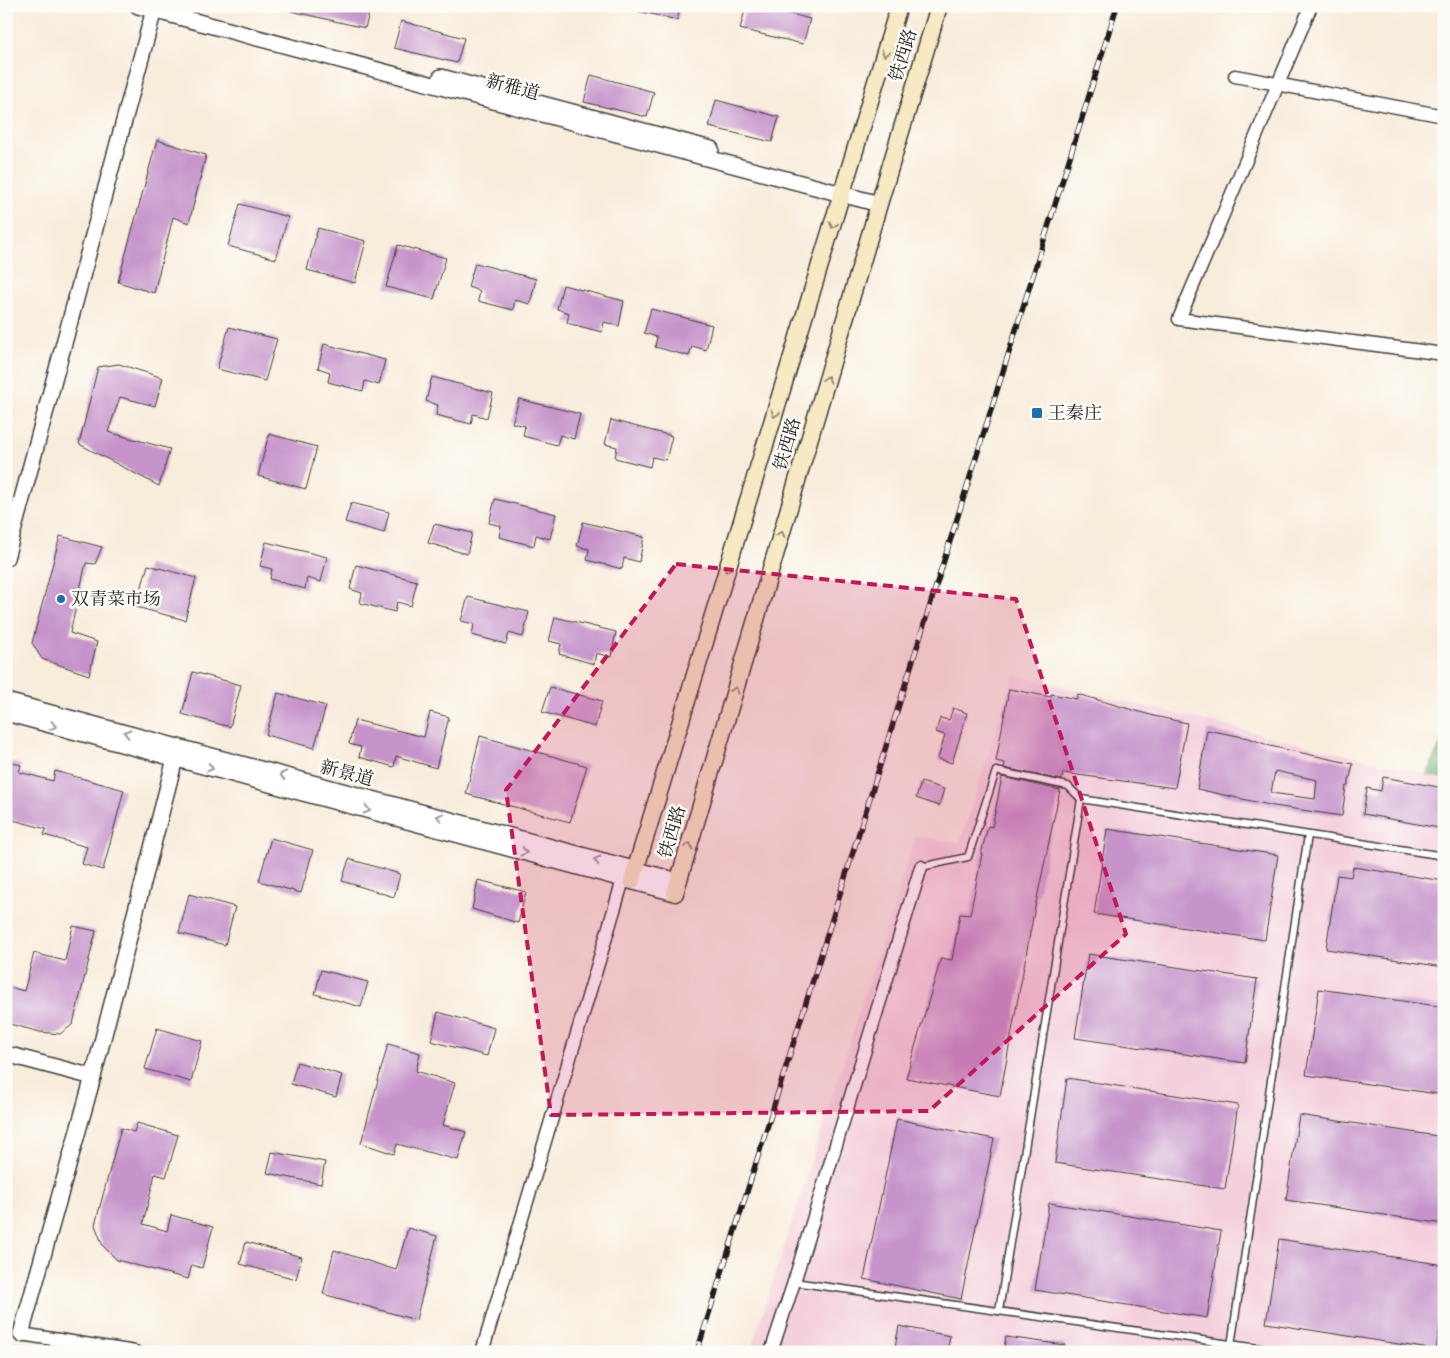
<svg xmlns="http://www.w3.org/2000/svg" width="1450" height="1358" viewBox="0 0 1450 1358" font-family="Alegreya,'Noto Serif SC',serif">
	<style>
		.built { fill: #f4cfdc }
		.forest { fill: #72b77b; stroke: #476a4c }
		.building { fill: #c694cb; fill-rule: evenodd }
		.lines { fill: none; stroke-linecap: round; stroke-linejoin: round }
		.service-casing { stroke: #3d3b39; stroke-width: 9 }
		.minor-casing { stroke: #3d3b39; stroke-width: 15 }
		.tertiary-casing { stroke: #3d3b39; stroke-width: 18 }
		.secondary-casing { stroke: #3d3b39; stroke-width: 19 }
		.service { stroke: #fff; stroke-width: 6 }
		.minor { stroke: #fff; stroke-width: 12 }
		.tertiary { stroke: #fff; stroke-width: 15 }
		.secondary { stroke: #f6e9c3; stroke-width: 16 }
		.rail-casing { stroke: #1c1c1c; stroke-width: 5.5 }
		.rail { stroke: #fdfcf7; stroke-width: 4; stroke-dasharray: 11; stroke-linecap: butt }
		.oneway { stroke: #948d78 }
		.oneway2 { stroke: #999 }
		.marked { fill: #c2185b; fill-opacity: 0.2; stroke: #c2185b; stroke-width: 4; stroke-dasharray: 10 6; stroke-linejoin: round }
		.poi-dot { fill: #1f6fb2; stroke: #fdfcf7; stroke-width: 2 }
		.labels { text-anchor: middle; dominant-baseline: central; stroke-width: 5; stroke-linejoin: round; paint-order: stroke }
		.street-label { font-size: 18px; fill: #1c1c1c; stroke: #fdfcf7 }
		.poi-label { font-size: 18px; fill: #1c1c1c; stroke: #fdfcf7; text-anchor: start }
	</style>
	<rect width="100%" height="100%" fill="#fdfcf7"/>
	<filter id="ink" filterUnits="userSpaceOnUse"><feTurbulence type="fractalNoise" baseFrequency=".02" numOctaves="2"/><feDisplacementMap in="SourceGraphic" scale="10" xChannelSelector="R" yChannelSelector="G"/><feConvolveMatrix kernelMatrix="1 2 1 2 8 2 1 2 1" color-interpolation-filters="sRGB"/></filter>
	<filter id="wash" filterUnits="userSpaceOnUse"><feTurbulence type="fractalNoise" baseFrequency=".0096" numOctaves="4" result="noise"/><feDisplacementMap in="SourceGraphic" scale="20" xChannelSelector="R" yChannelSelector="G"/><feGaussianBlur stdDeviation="1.12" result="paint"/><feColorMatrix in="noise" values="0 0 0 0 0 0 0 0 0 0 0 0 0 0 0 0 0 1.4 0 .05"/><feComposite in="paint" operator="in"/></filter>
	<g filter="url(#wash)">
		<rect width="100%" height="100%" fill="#f8ecdb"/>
		<polygon class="built" points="1014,675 1444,778 1444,1352 750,1352 916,836 960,843"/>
		<polygon class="forest" points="1444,735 1444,778 1427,775"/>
		<g id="blocks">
			<g class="building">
				<polygon points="292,6 371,6 365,28 291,11"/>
				<polygon points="639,6 681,6 677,20 638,11"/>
				<polygon points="746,6 761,6 810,19 803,44 740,29"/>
				<polygon points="401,21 464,38 457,63 394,48"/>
				<polygon points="591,75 654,92 647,117 584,102"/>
				<polygon points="716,100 779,117 772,142 709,127"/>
				<polygon points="157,140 206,155 189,223 173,217 154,293 118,282"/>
				<polygon points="240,204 288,217 276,259 228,246"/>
				<polygon points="318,228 366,241 355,283 307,270"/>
				<polygon points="398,245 446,258 434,299 386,287"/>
				<polygon points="475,263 536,279 530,304 515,300 513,310 478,301 480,291 468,287"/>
				<polygon points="563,285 624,301 619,326 604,322 602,332 567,323 569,313 557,309"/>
				<polygon points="651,309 712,325 706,350 692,346 689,356 655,347 657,337 644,333"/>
				<polygon points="229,327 277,339 265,381 217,369"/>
				<polygon points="324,344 385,360 379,385 365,381 363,391 328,382 330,372 318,368"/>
				<polygon points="119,364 163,378 155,406 120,397 108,432 170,449 159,486 79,444 98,367"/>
				<polygon points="432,377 493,393 487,418 473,414 471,424 436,415 438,405 426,401"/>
				<polygon points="519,399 580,414 574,439 560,435 557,445 523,436 525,426 512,423"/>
				<polygon points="611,420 672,436 666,460 652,457 650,467 615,458 617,447 605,444"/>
				<polygon points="269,434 317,447 306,489 258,476"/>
				<polygon points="495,499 556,514 550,539 536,535 534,546 499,537 501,526 489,523"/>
				<polygon points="351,503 389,512 384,533 345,522"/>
				<polygon points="583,522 644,537 639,562 624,558 622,569 587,560 589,549 577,546"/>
				<polygon points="434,524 472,533 467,554 428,543"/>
				<polygon points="60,536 102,547 95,564 86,563 70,633 97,642 89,675 42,659 32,643"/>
				<polygon points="266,542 327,557 321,582 307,578 305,589 270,579 272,569 260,566"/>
				<polygon points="148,565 196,578 185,620 136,607"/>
				<polygon points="356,565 417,581 411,606 397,602 395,612 360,603 362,593 350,589"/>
				<polygon points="468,597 529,612 523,637 509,633 506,644 472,635 474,624 461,621"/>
				<polygon points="555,617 616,632 611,657 596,653 594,664 559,654 561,644 549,641"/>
				<polygon points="193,672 241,685 230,727 182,714"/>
				<polygon points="550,687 602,701 595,727 542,712"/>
				<polygon points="1009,689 1051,697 1051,694 1077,699 1077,694 1154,716 1187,723 1175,788 1063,773 1062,780 1004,768 1005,763 996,761"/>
				<polygon points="278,693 326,706 314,748 266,735"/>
				<polygon points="953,708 967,713 952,763 938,759 945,735 936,732 940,718 949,720"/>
				<polygon points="430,712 449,717 436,768 396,756 394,767 359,757 361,747 349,744 355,720 424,737"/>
				<path d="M1207 730 1249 738 1270 746 1353 764 1348 786H1346L1342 816 1274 806 1197 789ZM1275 771 1317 780 1315 799 1271 793Z"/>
				<polygon points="480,736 587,766 570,822 466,794"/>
				<polygon points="6,761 21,765 19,772 53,781 55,771 124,790 103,870 82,864 87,847 44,835 46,829 6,818"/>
				<polygon points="1002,777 1060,790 1034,912 1000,1096 906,1078 941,958 952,960 960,914 970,915 982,854 981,854 988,826 992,827"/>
				<polygon points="1383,777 1444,788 1444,829 1363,814 1367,788 1381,791"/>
				<polygon points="921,782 944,789 939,806 916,798"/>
				<polygon points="1107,829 1278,855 1265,940 1094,914"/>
				<polygon points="271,838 313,850 301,893 259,881"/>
				<polygon points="349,859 400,874 394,897 342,881"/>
				<polygon points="1353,867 1444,881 1444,967 1326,949 1337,875 1351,877"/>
				<polygon points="478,880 526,892 518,923 472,909"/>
				<polygon points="189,894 235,907 225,945 179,933"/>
				<polygon points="73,926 96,931 73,1024 60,1034 40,1032 6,1023 6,986 24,991 34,953 65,961"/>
				<polygon points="1088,954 1257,979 1245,1063 1075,1038"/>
				<polygon points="321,970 368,982 361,1007 315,994"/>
				<polygon points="1319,989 1444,1007 1444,1095 1306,1075"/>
				<polygon points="438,1012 494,1028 487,1056 431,1041"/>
				<polygon points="157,1028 202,1041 191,1082 145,1069"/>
				<polygon points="388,1044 420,1053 416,1071 455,1083 443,1125 466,1132 458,1160 397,1144 394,1154 361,1143"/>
				<polygon points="297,1062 342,1075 336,1097 291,1084"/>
				<polygon points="1067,1078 1238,1105 1225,1189 1055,1163"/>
				<polygon points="1299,1115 1444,1137 1444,1224 1286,1200"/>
				<polygon points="897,1119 994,1139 961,1299 864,1279"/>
				<polygon points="137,1123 178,1135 166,1177 155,1174 143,1224 167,1231 171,1215 213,1227 202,1268 192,1265 188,1279 117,1260 103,1246 95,1225 121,1128 134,1132"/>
				<polygon points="272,1152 325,1162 321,1184 267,1173"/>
				<polygon points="1049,1203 1221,1231 1207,1318 1035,1290"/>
				<polygon points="408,1228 437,1236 416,1320 323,1294 334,1250 396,1270"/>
				<polygon points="1279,1239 1444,1265 1444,1302 1436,1350 1266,1323"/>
				<polygon points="246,1242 302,1257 296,1279 240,1264"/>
				<polygon points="899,1326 950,1336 947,1352 894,1352"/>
				<polygon points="1006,1337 1065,1345 1065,1352 1003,1352"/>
			</g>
		</g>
	</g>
	<g filter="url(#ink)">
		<use href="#blocks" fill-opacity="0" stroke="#3d3b39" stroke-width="1"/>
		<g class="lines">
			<g class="service-casing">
				<g id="service">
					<polyline points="921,867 968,857 996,771 1068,786 1081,799 1444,856"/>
					<polyline points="794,1282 1287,1352"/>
					<polyline points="999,1311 1081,799"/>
					<polyline points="1230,1352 1308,835"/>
				</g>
			</g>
			<g class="minor-casing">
				<g id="minor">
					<polyline points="1311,6 1179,319 1444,354"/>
					<polyline points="1235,76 1444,116"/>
					<polyline points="21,1334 135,1352"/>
					<polyline points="482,1352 626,870"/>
					<polyline points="771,1352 794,1282 921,867"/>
				</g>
			</g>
			<g class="tertiary-casing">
				<g id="tertiary">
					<polyline points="138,6 879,204"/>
					<polyline points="441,77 711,149"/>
					<polyline points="6,558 155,6"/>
					<polyline points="6,701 678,881"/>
					<polyline points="6,713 675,893"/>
					<polyline points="6,1054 93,1077"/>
					<polyline points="21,1334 93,1077 177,751"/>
				</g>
			</g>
			<g class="secondary-casing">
				<g id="secondary">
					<polyline points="632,881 899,6"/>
					<polyline points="675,893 879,204 939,6"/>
				</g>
			</g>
			<use href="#service" class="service"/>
			<use href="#minor" class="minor"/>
			<use href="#tertiary" class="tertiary"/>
			<use href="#secondary" class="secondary"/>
			<g class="rail-casing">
				<polyline id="rail" points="697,1352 1117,6"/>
			</g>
			<use href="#rail" class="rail"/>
		</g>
		<defs><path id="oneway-chevron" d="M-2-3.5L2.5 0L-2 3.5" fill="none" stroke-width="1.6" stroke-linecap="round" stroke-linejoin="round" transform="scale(1.25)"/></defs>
		<g class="oneway">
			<use href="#oneway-chevron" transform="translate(885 53) rotate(107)"/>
			<use href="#oneway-chevron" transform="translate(833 225) rotate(107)"/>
			<use href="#oneway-chevron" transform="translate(827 379) rotate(-74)"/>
			<use href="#oneway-chevron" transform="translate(775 414) rotate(107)"/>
			<use href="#oneway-chevron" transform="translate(781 534) rotate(-74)"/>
			<use href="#oneway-chevron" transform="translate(727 569) rotate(107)"/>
			<use href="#oneway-chevron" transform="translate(735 690) rotate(-74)"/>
			<use href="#oneway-chevron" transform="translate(689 846) rotate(-74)"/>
		</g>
		<g class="oneway2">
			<use href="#oneway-chevron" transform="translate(53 726) rotate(15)"/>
			<use href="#oneway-chevron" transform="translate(127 733) rotate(-165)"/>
			<use href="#oneway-chevron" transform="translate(210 768) rotate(15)"/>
			<use href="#oneway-chevron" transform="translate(283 775) rotate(-165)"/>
			<use href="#oneway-chevron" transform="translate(367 810) rotate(15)"/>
			<use href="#oneway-chevron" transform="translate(440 817) rotate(-165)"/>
			<use href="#oneway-chevron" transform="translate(524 852) rotate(15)"/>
			<use href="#oneway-chevron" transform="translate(597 860) rotate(-165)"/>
		</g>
	</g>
	<path class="marked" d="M676 564 1016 599 1126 934 929 1111 551 1115 506 790Z"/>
	<g class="poi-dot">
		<rect x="1031" y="407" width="12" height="12" rx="2.5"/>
		<circle cx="61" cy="599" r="5"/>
	</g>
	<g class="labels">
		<g class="street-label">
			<text transform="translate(903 55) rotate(-73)">铁西路</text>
			<text transform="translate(513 87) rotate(15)">新雅道</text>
			<text transform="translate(787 444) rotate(-74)">铁西路</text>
			<text transform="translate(347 773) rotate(15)">新景道</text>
			<text transform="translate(672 832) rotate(-74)">铁西路</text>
		</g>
		<g class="poi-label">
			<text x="1048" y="413">王秦庄</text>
			<text x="71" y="599">双青菜市场</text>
		</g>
	</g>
	<rect width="1450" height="1358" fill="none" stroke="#fdfcf7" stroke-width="25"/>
</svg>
